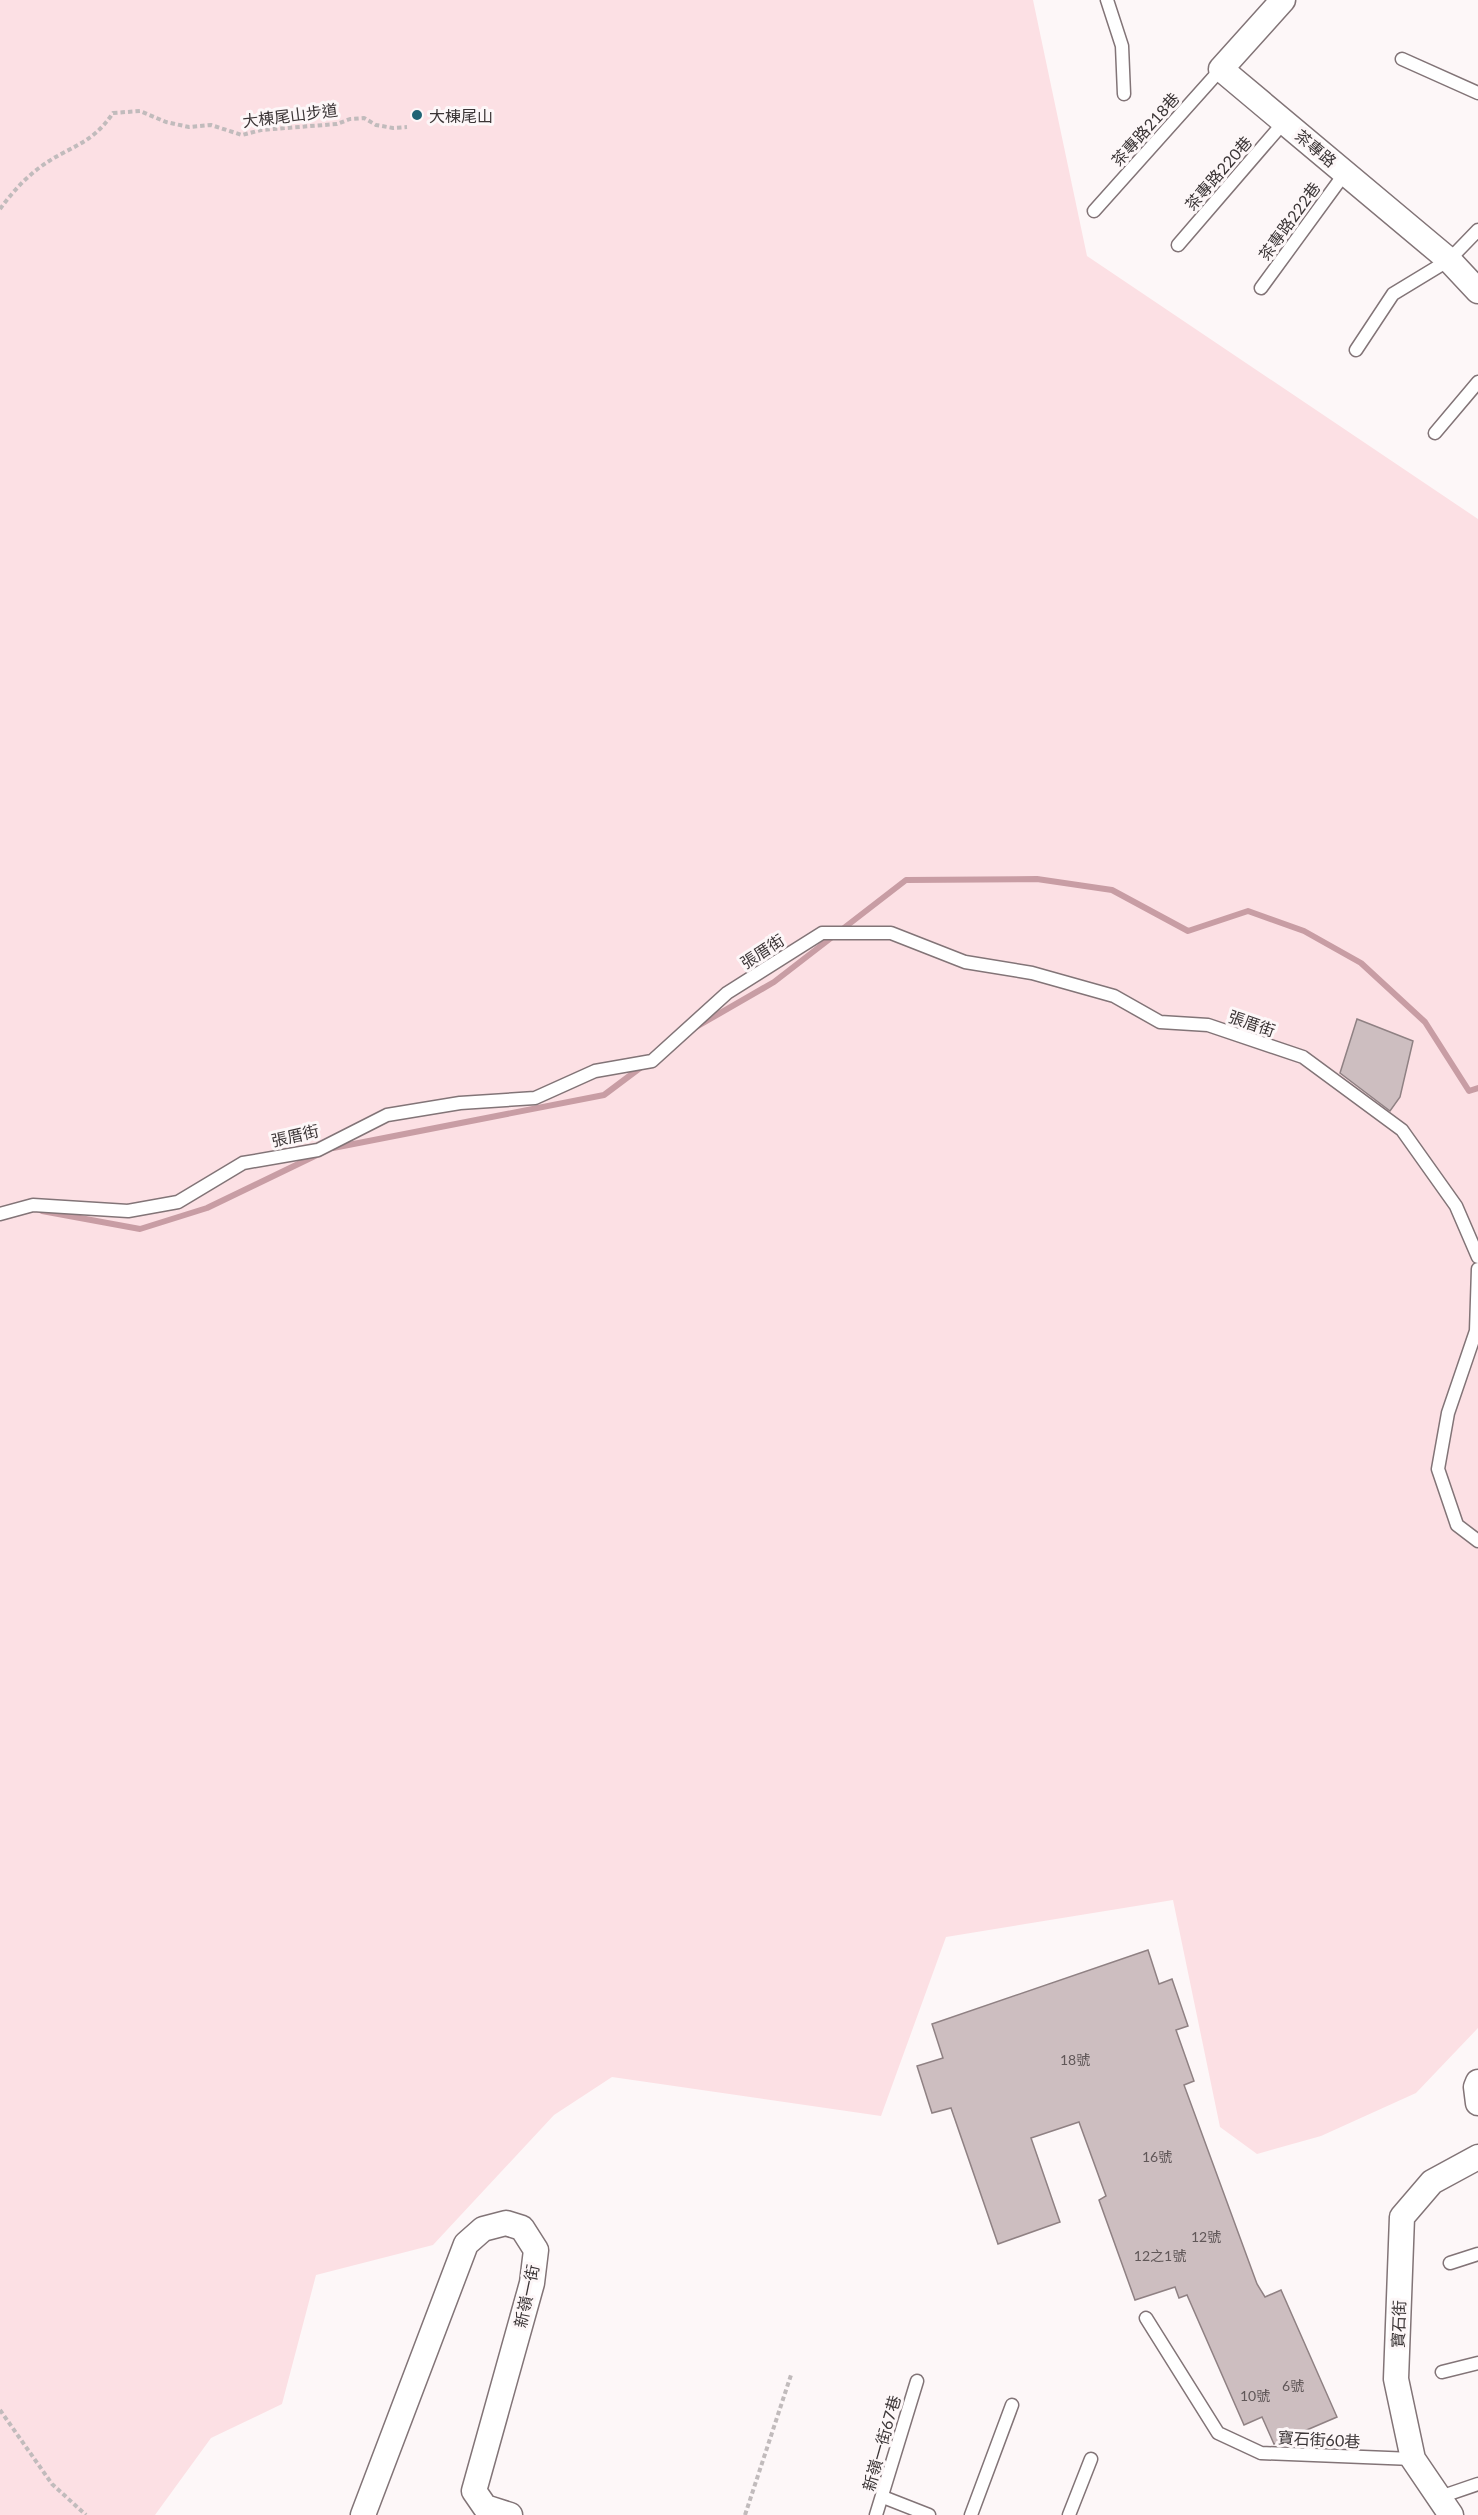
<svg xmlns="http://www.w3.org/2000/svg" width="1478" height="2515" viewBox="0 0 1478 2515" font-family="Lato,'Noto Sans TC',sans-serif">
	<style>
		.green { fill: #fce0e4 }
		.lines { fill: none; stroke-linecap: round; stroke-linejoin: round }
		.stream { stroke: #c89da4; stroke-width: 6 }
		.building { fill: #cdbec0; stroke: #8f8183; stroke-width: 1.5 }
		.service-casing { stroke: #827477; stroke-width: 15 }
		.minor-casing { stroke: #827477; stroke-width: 27 }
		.path { stroke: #c1bbbc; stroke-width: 4; stroke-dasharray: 4.5 3; stroke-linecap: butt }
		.service { stroke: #fff; stroke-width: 12 }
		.minor { stroke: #fff; stroke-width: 24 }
		.poi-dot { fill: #1f6475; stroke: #fdf7f8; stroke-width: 2 }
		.labels { text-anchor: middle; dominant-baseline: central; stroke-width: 6; stroke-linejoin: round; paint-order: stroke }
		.number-label { font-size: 14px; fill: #605758 }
		.street-label { font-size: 16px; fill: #3b3536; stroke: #fdf7f8 }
		.poi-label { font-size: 16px; fill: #3b3536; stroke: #fdf7f8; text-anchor: start }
	</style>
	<rect width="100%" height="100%" fill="#fdf7f8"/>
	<polygon class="green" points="0,0 1033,0 1087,256 1478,519 1478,2028 1416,2093 1321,2136 1257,2154 1220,2127 1173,1900 946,1937 881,2116 612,2077 554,2115 433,2245 316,2275 282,2404 211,2438 155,2515 0,2515"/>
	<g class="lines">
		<g class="stream">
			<polyline points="696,1027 774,982 906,880 1037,879 1112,890 1188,931 1248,911 1304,931 1361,963 1425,1022 1469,1091 1478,1088"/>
			<polyline points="333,1148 604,1095 644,1065"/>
			<polyline points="42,1211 140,1229 207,1208 321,1153"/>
		</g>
	</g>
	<g class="building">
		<polygon points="1357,1019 1413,1041 1400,1097 1390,1111 1340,1073"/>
		<polygon points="1148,1950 1159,1984 1172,1979 1188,2026 1176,2030 1194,2081 1184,2085 1257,2284 1265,2297 1281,2290 1337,2417 1274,2444 1262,2417 1244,2425 1187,2295 1179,2298 1175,2287 1135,2300 1099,2200 1106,2196 1079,2122 1031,2138 1060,2222 998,2244 951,2108 932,2113 917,2066 943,2058 932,2024"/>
	</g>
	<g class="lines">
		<g class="service-casing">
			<g id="service">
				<polyline points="1107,0 1122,46 1124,94"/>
				<polyline points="1402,59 1478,93"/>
				<polyline points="1094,211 1221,69"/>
				<polyline points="1178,245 1284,122"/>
				<polyline points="1261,288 1345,173"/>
				<polyline points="1356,350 1393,294 1449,260 1478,230"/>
				<polyline points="1435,433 1478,382"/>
				<polyline points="0,1214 33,1205 128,1211 178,1202 243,1163 318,1150 387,1115 460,1103 535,1098 595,1071 652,1061 727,993 822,933 891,933 965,962 1032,973 1114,996 1160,1022 1208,1025 1303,1057 1402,1130 1456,1206 1478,1257"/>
				<polyline points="1478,1269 1476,1331 1448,1413 1438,1469 1457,1525 1478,1541"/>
				<polyline points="1450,2263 1478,2254"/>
				<polyline points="1146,2318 1218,2433 1261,2453 1413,2459"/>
				<polyline points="1442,2372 1478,2363"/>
				<polyline points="883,2497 929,2515"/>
				<polyline points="1440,2497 1478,2484"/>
				<polyline points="876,2515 917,2381"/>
				<polyline points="971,2515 1012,2405"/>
				<polyline points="1069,2515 1091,2459"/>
			</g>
		</g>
		<g class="minor-casing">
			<g id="minor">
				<polyline points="1283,0 1221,69 1449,260 1478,291"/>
				<polyline points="1478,2082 1476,2087 1478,2103"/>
				<polyline points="363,2515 466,2244 483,2229 506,2223 522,2228 536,2250 532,2283 474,2491 485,2507 510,2515"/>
				<polyline points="1451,2515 1413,2459 1396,2379 1402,2217 1432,2182 1478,2157"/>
			</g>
		</g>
		<g class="path">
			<path d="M0 209C11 194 23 180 39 168 68 146 91 146 113 113L140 111 166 122 189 127 211 125 242 135 261 130 337 124 350 119 364 118 376 125 393 128 407 127"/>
			<polyline points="0,2410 52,2484 86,2515"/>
			<polyline points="745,2515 791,2375"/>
		</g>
		<use href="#service" class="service"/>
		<use href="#minor" class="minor"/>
	</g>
	<circle class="poi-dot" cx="417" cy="115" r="6"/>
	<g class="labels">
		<g class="number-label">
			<text x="1075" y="2059">18號</text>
			<text x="1157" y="2156">16號</text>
			<text x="1206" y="2236">12號</text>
			<text x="1160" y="2255">12之1號</text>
			<text x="1293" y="2385">6號</text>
			<text x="1255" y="2395">10號</text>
		</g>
		<g class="street-label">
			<text transform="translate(290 115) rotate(-7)">大棟尾山步道</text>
			<text transform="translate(1145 129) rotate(-48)">茶專路218巷</text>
			<text transform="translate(1316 148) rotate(40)">茶專路</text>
			<text transform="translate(1218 173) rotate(-49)">茶專路220巷</text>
			<text transform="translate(1289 221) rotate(-54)">茶專路222巷</text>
			<text transform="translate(762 951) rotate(-33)">張厝街</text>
			<text transform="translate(1252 1023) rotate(19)">張厝街</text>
			<text transform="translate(295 1135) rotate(-13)">張厝街</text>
			<text transform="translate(526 2296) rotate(-78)">新嶺一街</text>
			<text transform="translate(1398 2324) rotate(-88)">寶石街</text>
			<text transform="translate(1319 2439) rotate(3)">寶石街60巷</text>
			<text transform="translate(881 2443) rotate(-74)">新嶺一街67巷</text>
		</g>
		<g class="poi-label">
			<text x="429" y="115">大棟尾山</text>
		</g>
	</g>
</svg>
